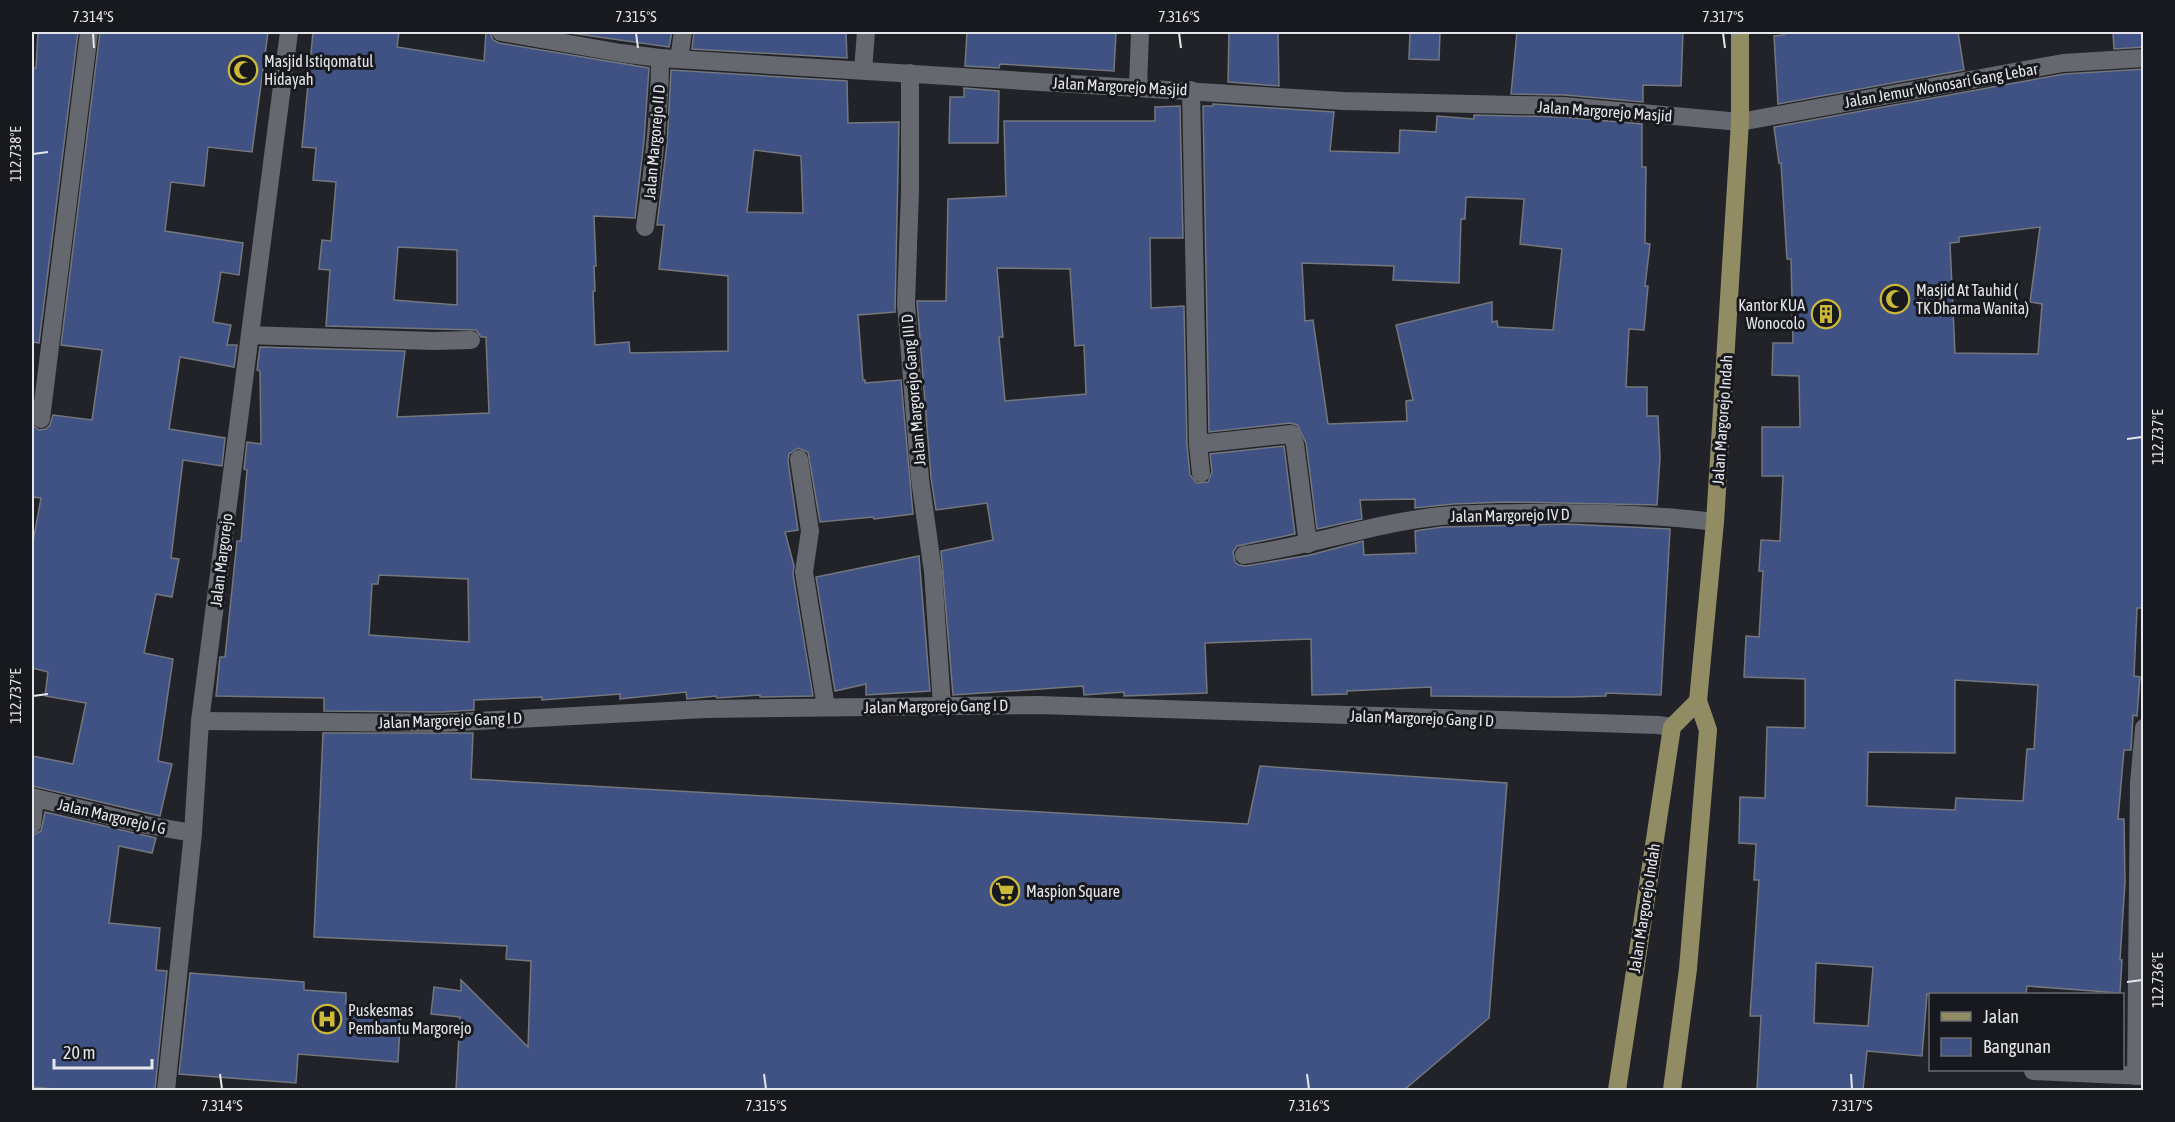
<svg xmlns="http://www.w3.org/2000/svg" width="2175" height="1122" viewBox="0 0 2175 1122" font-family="'Asap Condensed',sans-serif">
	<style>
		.building { fill: #3f5283; stroke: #74777d; stroke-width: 1.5; fill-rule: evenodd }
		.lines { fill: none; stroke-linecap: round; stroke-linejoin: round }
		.minor { stroke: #65686e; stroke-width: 18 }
		.major { stroke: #918c63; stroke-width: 18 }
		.ticks { fill: none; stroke: #e5e6ea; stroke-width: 2 }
		.labels { text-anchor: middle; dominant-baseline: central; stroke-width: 6; stroke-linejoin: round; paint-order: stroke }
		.poi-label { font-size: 16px; fill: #e5e6ea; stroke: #17191e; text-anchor: start }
		.street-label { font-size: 16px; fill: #e5e6ea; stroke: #17191e }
		.neatline { fill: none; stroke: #e5e6ea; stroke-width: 2 }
		.ticks-label { font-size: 15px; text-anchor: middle; fill: #e5e6ea }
	</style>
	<rect width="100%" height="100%" fill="#212328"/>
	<g class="building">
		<polygon points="38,32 78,32 39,343 32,342 32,68 36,68"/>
		<polygon points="100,32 268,32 252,152 208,147 204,186 171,182 165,231 243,243 239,275 221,272 213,322 231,325 227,345 237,345 234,367 180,357 169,429 225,438 222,466 183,460 171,558 179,559 172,597 156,594 144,653 173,659 158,761 172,764 160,816 32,786 32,756 73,764 86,703 45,696 48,672 32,668 32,548 41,498 32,497 32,425 39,430 46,429 50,425 53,415 92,420 102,350 61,345"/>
		<path d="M313 32H399L397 47 484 61 486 32H490L493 40 499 43 649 68 644 141 635 218 594 216 596 266H594L595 291H593L595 345 629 342 630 353 728 351V276L659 269 664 225H657L667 144 671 70 847 81 848 123 899 122 895 312 858 315 863 380H865V383L901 380 913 514 874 519 873 517 820 522 808 452 798 448 789 454 788 461 798 530 785 532 794 566 793 574 813 696 760 697V695L717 698 716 696 687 699 686 692 620 699V694L542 700V697L474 700V710L441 712 324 711V698L216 696 220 657H225L237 541H241L247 470 244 469 247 442 261 444 260 371 257 370 260 347 405 351 397 417 489 413 486 337H481L476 330 326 326 330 270 319 269 322 240 331 241 336 182 313 180 316 148 302 147ZM754 150 801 156 803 213 747 212ZM398 247 457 250V305L394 300ZM379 575 468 579 469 642 369 635 372 584H378Z"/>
		<polygon points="563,32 672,32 669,47"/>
		<polygon points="694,32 846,32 847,58 692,49"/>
		<polygon points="967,32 1116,32 1114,71 1000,64 999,68 965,66"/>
		<polygon points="1229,32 1278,32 1279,86 1228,82"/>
		<polygon points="1410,32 1440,32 1439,60 1409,59"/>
		<polygon points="1517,32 1683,32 1681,86 1643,85 1643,102 1565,95 1511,94"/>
		<polygon points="1783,32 1958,32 1964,70 1778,104 1774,36 1784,35"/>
		<polygon points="2113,32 2144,32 2144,47 2114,49"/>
		<path d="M2144 69V608H2137L2134 676 2140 677 2137 716 2133 715 2131 750H2124L2118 819H2124L2125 882 2120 960H2122L2120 993 2027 986 2026 994H1927L1922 1056 1867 1051 1863 1090H1757L1761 1016H1750L1759 880H1754L1756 844 1739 843 1740 797 1765 798 1767 727 1805 728V679L1744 677 1746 636 1759 637 1763 571H1759L1761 540 1780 541 1783 476H1762V427H1800L1799 376 1772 375 1773 343H1793L1791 259H1787L1781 163H1779L1774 127 2064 74ZM2040 227 2030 302 2042 304 2038 354 1955 353 1950 243 1959 242V237ZM1955 680 2038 685 2034 749H2027L2023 801 1956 798 1955 810 1867 806 1868 752 1955 753ZM1816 963 1873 967 1868 1026 1814 1023Z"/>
		<polygon points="964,88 999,91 998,143 949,143 950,97 964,97"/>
		<path d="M1213 104 1334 112 1330 151 1399 153 1400 130 1436 132 1437 116 1474 119V115L1563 117 1642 124V167H1646L1645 243 1650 244 1645 286H1648L1644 330 1629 329 1626 387H1647V416H1658L1660 458 1657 505 1506 502 1453 504 1415 508V499L1360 500 1362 519 1317 529 1306 443 1297 425 1290 423 1209 432 1203 106H1213ZM1466 197 1524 199 1520 244 1562 249 1553 330 1498 327 1497 321 1492 322V302L1396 325 1413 400 1406 401 1407 421 1328 424 1313 320 1305 321 1302 263 1394 266 1393 280 1459 283 1461 219H1465Z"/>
		<path d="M1180 106 1183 238H1150L1151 308 1184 306 1187 444 1190 475 1197 483 1208 482 1212 472 1210 454 1284 446 1295 534 1237 546 1233 552 1235 562 1239 565 1246 566 1310 555 1363 541 1364 555 1416 553 1415 531 1442 527 1567 524 1670 529 1661 695 1606 693V696L1570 697 1431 696V687L1347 691V694L1312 695 1311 639 1205 643 1207 693 1124 696V692L1084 695 1083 686 953 695 941 551 993 540 987 503 936 510 931 478 917 301H946L948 199 1006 196 1004 121H1155V107ZM997 268 1070 269 1075 346 1084 345 1086 394 1005 401 999 337H1003Z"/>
		<polygon points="919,556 930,691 866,695 866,684 835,691 816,577"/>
		<polygon points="323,733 473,733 471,779 1248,824 1260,766 1507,783 1489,1018 1404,1090 456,1090 460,1017 431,1014 434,987 461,991 461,980 528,1047 531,961 506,959 507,946 314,937"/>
		<polygon points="45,812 156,838 152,853 119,846 109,923 160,928 156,970 167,971 155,1090 66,1090 32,1087 32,836 41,831"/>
		<polygon points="190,973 304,982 304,990 346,993 346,1004 401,1008 398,1062 298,1054 296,1083 179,1074"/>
	</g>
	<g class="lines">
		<g class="minor">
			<polyline points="501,32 621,53 660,58 1343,101 1564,106 1740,122 2063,63 2144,58"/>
			<polyline points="679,59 683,32"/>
			<polyline points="863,70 866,32"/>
			<polyline points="910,73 910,191 906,304 920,479 933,572 942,706"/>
			<polyline points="1138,87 1140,32"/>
			<polyline points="1191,90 1198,444 1201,473"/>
			<path d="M645 227C653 171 660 114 660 58"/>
			<polyline points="250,335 433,341 471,340"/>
			<polyline points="41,419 89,32"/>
			<polyline points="1198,444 1291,434 1295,444 1308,544"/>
			<polyline points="799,459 810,531 804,572 826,707"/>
			<path d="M1244 555C1311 546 1374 523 1441 516 1476 513 1511 513 1546 513 1603 513 1659 515 1715 522"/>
			<polyline points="200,721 441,723 706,709 1039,705 1658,725 1672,727"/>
			<polyline points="32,797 146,825 193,833"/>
			<polyline points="32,825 35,798"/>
			<polyline points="2033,1071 2144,1076"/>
			<polyline points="2136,1076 2139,783 2144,728"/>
			<polyline points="166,1090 193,833 200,721 289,32"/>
		</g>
		<g class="major">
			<polyline points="1617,1090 1672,727 1698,701"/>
			<polyline points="1672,1090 1688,969 1708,730 1698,701 1715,522 1740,122 1740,32"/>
		</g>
	</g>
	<path class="ticks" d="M93 33 94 48M636 33 638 48M1179 33 1181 48M1723 33 1725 48M33 154 48 152M2127 439 2142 437M33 696 48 694M2127 982 2142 980M220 1074 222 1089M764 1074 766 1089M1307 1074 1309 1089M1851 1074 1852 1089"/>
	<defs>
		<g id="mosque-ring" transform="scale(1.5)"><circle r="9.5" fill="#17191e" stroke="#ccb939" stroke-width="1.5"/><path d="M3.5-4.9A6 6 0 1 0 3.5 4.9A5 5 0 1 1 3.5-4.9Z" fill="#ccb939"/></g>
		<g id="building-ring" transform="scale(1.5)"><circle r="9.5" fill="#17191e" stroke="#ccb939" stroke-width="1.5"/><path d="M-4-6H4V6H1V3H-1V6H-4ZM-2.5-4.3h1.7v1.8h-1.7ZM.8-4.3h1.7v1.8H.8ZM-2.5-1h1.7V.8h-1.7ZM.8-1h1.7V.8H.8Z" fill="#ccb939"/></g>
		<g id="supermarket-ring" transform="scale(1.5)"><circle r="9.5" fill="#17191e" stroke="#ccb939" stroke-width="1.5"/><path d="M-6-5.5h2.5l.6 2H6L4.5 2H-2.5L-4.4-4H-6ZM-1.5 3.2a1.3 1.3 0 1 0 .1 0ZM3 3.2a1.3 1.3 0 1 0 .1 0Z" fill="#ccb939"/></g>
		<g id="hospital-ring" transform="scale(1.5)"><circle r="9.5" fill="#17191e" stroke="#ccb939" stroke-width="1.5"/><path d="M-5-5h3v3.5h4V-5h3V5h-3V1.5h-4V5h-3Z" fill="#ccb939"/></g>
	</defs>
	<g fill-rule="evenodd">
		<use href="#mosque-ring" x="243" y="70"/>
		<use href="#mosque-ring" x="1895" y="299"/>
		<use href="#building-ring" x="1826" y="314"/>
		<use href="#supermarket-ring" x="1005" y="891"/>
		<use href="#hospital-ring" x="327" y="1019"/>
	</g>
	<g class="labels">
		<g class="poi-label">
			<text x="264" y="61">Masjid Istiqomatul<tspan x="264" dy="18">Hidayah</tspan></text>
			<text x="1916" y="290">Masjid At Tauhid (<tspan x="1916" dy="18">TK Dharma Wanita)</tspan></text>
			<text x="1805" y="305" text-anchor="end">Kantor KUA<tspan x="1805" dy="18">Wonocolo</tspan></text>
			<text x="1026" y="891">Maspion Square</text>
			<text x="348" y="1010">Puskesmas<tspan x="348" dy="18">Pembantu Margorejo</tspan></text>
		</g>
		<g class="street-label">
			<text transform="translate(1941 85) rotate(-10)">Jalan Jemur Wonosari Gang Lebar</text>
			<text transform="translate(1120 86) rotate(3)">Jalan Margorejo Masjid</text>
			<text transform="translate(1605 111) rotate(4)">Jalan Margorejo Masjid</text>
			<text transform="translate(654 142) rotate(-85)">Jalan Margorejo II D</text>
			<text transform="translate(913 390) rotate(-95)">Jalan Margorejo Gang III D</text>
			<text transform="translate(1722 420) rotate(-86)">Jalan Margorejo Indah</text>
			<text transform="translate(1510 515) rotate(-1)">Jalan Margorejo IV D</text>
			<text transform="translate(221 560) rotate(-83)">Jalan Margorejo</text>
			<text transform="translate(936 706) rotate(-1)">Jalan Margorejo Gang I D</text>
			<text transform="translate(1422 718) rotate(2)">Jalan Margorejo Gang I D</text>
			<text transform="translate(450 720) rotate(-2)">Jalan Margorejo Gang I D</text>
			<text transform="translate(112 816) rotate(13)">Jalan Margorejo I G</text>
			<text transform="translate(1644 908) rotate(-81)">Jalan Margorejo Indah</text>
		</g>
	</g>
	<rect width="2175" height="1122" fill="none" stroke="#17191e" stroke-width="66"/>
	<rect x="1929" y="993" width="195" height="78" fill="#17191e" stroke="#696b70" stroke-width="1.5"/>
	<rect x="1941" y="1012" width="30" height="9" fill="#918c63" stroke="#696b70" stroke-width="1.5"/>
	<text x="1983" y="1023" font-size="18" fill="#e5e6ea">Jalan</text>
	<rect x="1941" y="1038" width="30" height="18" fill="#3f5283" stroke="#696b70" stroke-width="1.5"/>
	<text x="1983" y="1053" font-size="18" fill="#e5e6ea">Bangunan</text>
	<path d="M54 1059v9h98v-9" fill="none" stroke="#e5e6ea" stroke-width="3"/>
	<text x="63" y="1059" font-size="18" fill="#e5e6ea" stroke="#17191e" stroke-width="4.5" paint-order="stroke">20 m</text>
	<rect x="33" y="33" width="2109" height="1056" class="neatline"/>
	<g class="ticks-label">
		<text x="93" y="22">7.314°S</text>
		<text x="636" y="22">7.315°S</text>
		<text x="1179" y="22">7.316°S</text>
		<text x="1723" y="22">7.317°S</text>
		<text transform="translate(16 154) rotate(-90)" y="5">112.738°E</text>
		<text transform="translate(2158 437) rotate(-90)" y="5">112.737°E</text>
		<text transform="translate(16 696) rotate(-90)" y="5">112.737°E</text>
		<text transform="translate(2158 980) rotate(-90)" y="5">112.736°E</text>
		<text x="222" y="1111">7.314°S</text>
		<text x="766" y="1111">7.315°S</text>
		<text x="1309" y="1111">7.316°S</text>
		<text x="1852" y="1111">7.317°S</text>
	</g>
</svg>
